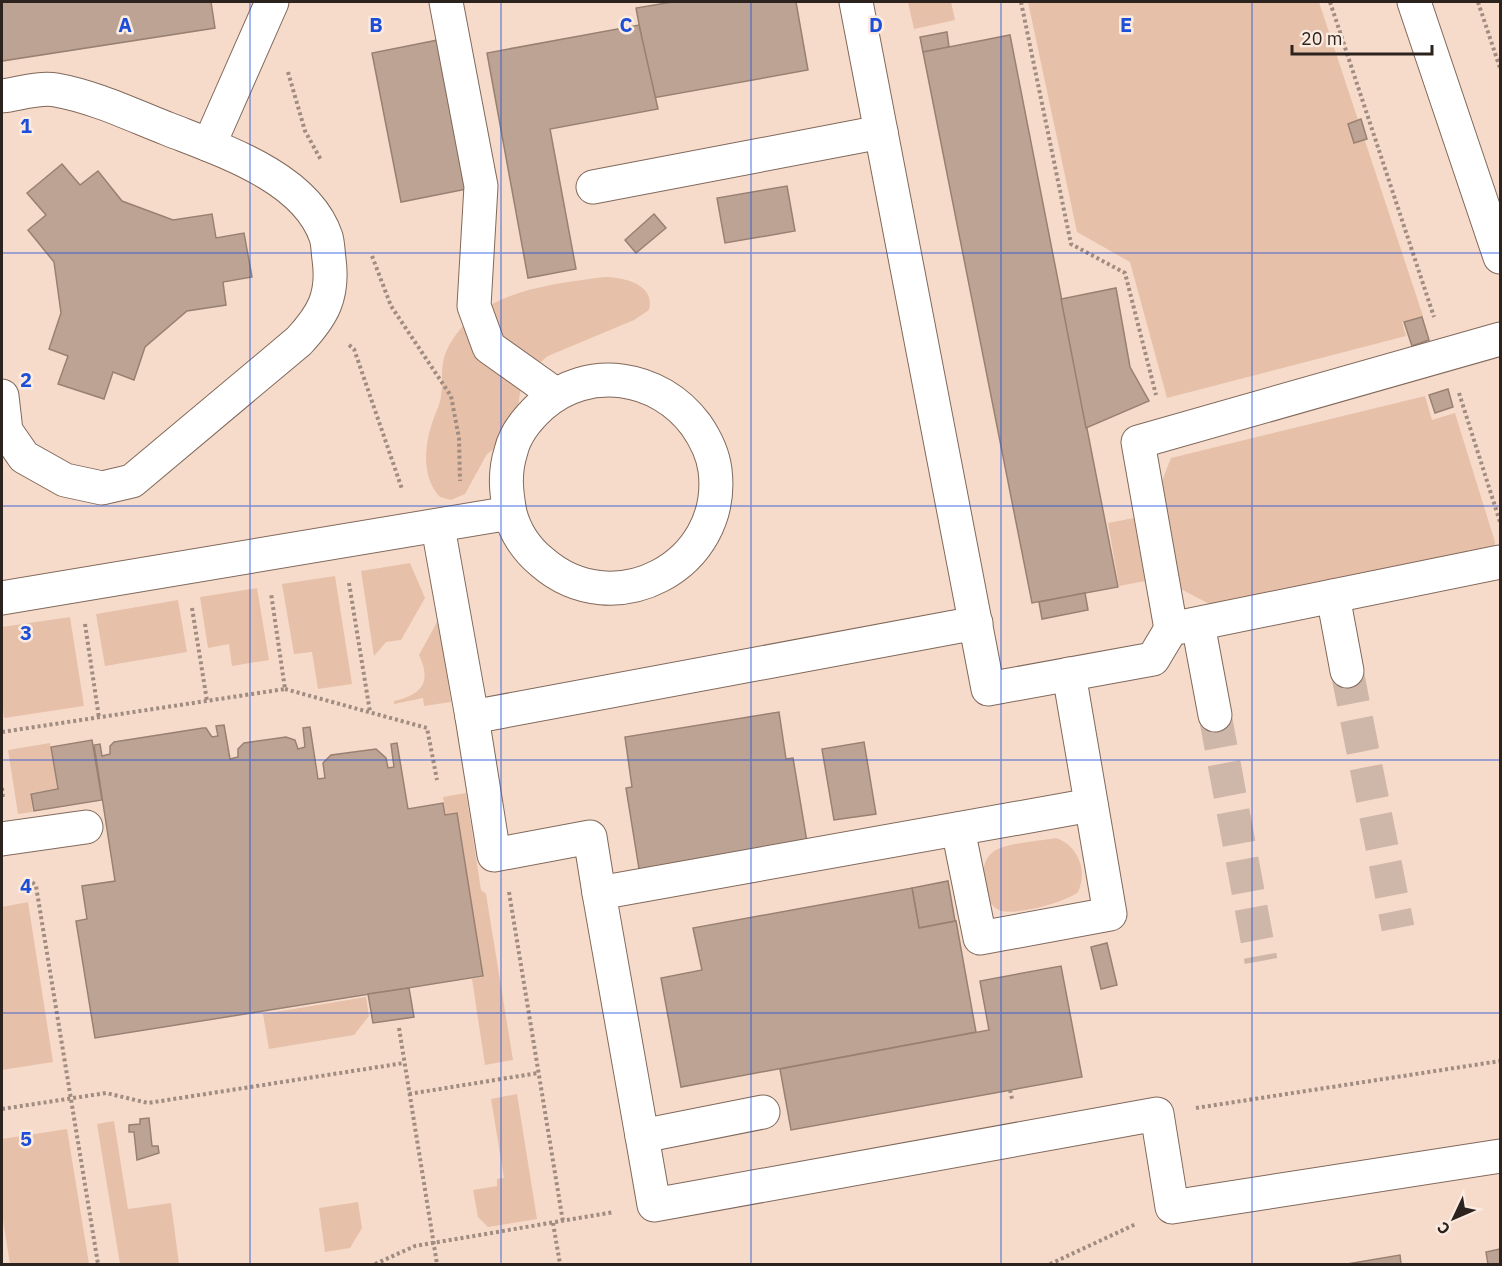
<svg xmlns="http://www.w3.org/2000/svg" width="1502" height="1266" viewBox="0 0 1502 1266" font-family="'IBM Plex Sans',sans-serif">
	<style>
		.green { fill: #e7c0a9 }
		.building { fill: #bda394; stroke: #998172; stroke-width: 1.5 }
		.lines { fill: none; stroke-linecap: round; stroke-linejoin: round }
		.minor-tunnel { stroke: #ceb6a8; stroke-width: 33; stroke-dasharray: 33 16; stroke-linecap: butt }
		.minor-casing { stroke: #80695b; stroke-width: 35 }
		.path { stroke: #a08c81; stroke-width: 4; stroke-dasharray: 3 3; stroke-linecap: butt }
		.minor { stroke: #fff; stroke-width: 33 }
		.grid { fill: none; stroke: #1d4ed8; stroke-width: 1.5; stroke-opacity: 0.55 }
		.grid-label { font-size: 20px; text-anchor: middle; font-weight: bold; fill: #1d4ed8; stroke: #fbebe1; stroke-width: 5; stroke-linejoin: round; paint-order: stroke }
	</style>
	<rect width="100%" height="100%" fill="#f6dbcb"/>
	<g class="green">
		<polygon points="908,2 951,2 955,20 914,29"/>
		<polygon points="1028,2 1319,2 1423,316 1402,322 1406,336 1167,398 1130,262 1077,232"/>
		<path d="M604 277C623 277 656 284 649 310L634 320 548 356 532 369 521 386 517 414 502 443 487 454 465 494 451 500 440 497C418 474 426 435 437 410 446 392 438 371 446 352 473 291 547 285 604 277Z"/>
		<polygon points="1425,396 1432,420 1455,413 1495,542 1494,550 1217,608 1175,586 1158,491 1171,458"/>
		<polygon points="1134,518 1145,581 1119,586 1108,523"/>
		<polygon points="410,563 425,598 401,640 386,642 374,656 361,571"/>
		<polygon points="335,576 352,684 318,689 312,652 294,654 282,584"/>
		<polygon points="257,588 269,660 232,666 229,644 208,648 200,597"/>
		<polygon points="178,600 187,652 105,666 96,614"/>
		<polygon points="70,617 84,706 4,718 2,699 2,627"/>
		<path d="M437 622 441 633 451 702 424 706 423 698 394 704V701C422 695 432 682 419 655Z"/>
		<polygon points="50,743 57,789 30,793 33,812 18,814 8,750"/>
		<polygon points="466,793 481,890 486,894 513,1060 485,1065 472,979 483,977 457,813 446,814 443,797"/>
		<path d="M1056 838C1078 845 1088 871 1078 892 1067 902 1017 915 1002 911 981 905 976 864 993 852 1004 843 1041 841 1056 838Z"/>
		<polygon points="28,902 53,1062 2,1070 2,907"/>
		<polygon points="366,997 369,1016 354,1035 269,1049 263,1014"/>
		<polygon points="517,1094 537,1219 488,1227 478,1217 473,1190 497,1186 497,1179 504,1178 491,1099"/>
		<polygon points="114,1121 128,1209 171,1203 179,1264 120,1264 97,1124"/>
		<polygon points="67,1129 89,1264 10,1264 2,1214 2,1139"/>
		<polygon points="358,1202 362,1228 350,1248 325,1252 319,1208"/>
	</g>
	<g class="building">
		<polygon points="2,2 211,2 215,28 2,61"/>
		<polygon points="672,2 796,2 808,70 653,98 636,8"/>
		<polygon points="639,25 658,109 550,129 576,269 528,278 487,53"/>
		<polygon points="947,32 949,47 923,52 920,37"/>
		<polygon points="1010,35 1118,587 1032,603 923,52"/>
		<polygon points="438,40 467,189 401,202 372,53"/>
		<polygon points="1361,119 1367,139 1354,143 1348,124"/>
		<polygon points="62,164 80,185 98,171 122,201 173,220 212,214 216,238 244,233 252,277 223,282 226,305 187,311 145,347 134,380 113,372 104,399 58,384 68,356 49,349 61,313 54,262 28,230 46,215 27,193"/>
		<polygon points="787,186 795,231 725,243 717,198"/>
		<polygon points="654,214 666,228 636,253 625,240"/>
		<polygon points="1116,288 1130,367 1149,401 1086,428 1061,299"/>
		<polygon points="1422,317 1429,340 1412,346 1404,322"/>
		<polygon points="1448,389 1453,407 1435,413 1429,395"/>
		<polygon points="1085,593 1088,610 1042,619 1039,602"/>
		<polygon points="779,712 786,759 793,758 808,848 640,875 626,788 632,787 625,737"/>
		<polygon points="224,725 230,759 238,757 238,749 244,743 286,737 295,740 298,749 305,747 303,728 310,727 318,779 325,778 323,763 331,755 376,749 386,758 388,768 394,767 391,744 397,743 408,809 443,803 445,815 457,813 483,976 95,1038 76,921 87,919 82,886 115,881 94,745 100,744 102,756 110,754 110,746 114,742 203,728 206,728 212,737 218,736 216,726"/>
		<polygon points="92,740 102,800 34,811 31,794 58,789 51,747"/>
		<polygon points="864,742 876,814 834,820 822,749"/>
		<polygon points="948,881 955,921 919,928 912,888"/>
		<polygon points="912,888 919,928 956,921 976,1032 681,1087 661,978 702,970 693,928"/>
		<polygon points="1107,943 1117,985 1101,989 1091,947"/>
		<polygon points="1061,966 1082,1077 791,1130 780,1069 989,1030 980,981"/>
		<polygon points="409,988 414,1017 373,1023 368,994"/>
		<polygon points="149,1118 152,1146 158,1146 159,1153 137,1160 134,1132 129,1132 129,1125 140,1124 140,1119"/>
		<polygon points="1500,1249 1500,1264 1488,1264 1486,1252"/>
		<polygon points="1400,1255 1401,1264 1347,1264"/>
	</g>
	<g class="lines">
		<g class="minor-tunnel">
			<polyline points="1347,671 1398,928"/>
			<polyline points="1215,715 1261,961"/>
		</g>
		<g class="minor-casing">
			<g id="minor">
				<polyline points="446,2 481,186 474,306 489,347 555,394"/>
				<polyline points="856,2 988,689 1153,659 1171,629 1500,562"/>
				<polyline points="1414,2 1500,257"/>
				<path d="M2 96C18 94 40 87 56 90 95 97 132 115 168 129 221 150 306 177 326 237 328 243 328 252 329 259 334 296 323 315 299 341L132 481 102 488 65 480 24 457 6 431 2 396"/>
				<polyline points="209,145 272,2"/>
				<polyline points="593,187 881,132"/>
				<polyline points="438,527 472,717 976,623"/>
				<polyline points="1333,596 1347,671"/>
				<path d="M2 598 510 513C506 491 504 473 511 451 515 434 528 418 541 406 588 364 659 375 696 425 705 438 713 454 715 470 727 566 614 625 542 562 527 550 515 532 510 513"/>
				<polyline points="1198,624 1215,715"/>
				<polyline points="1171,629 1138,442 1500,339"/>
				<polyline points="472,717 494,855 590,837 599,893"/>
				<polyline points="958,829 980,938 1110,914 1069,674"/>
				<polyline points="2,839 86,827"/>
				<polyline points="763,1112 642,1136 599,893 1091,805"/>
				<polyline points="642,1136 654,1205 1157,1114 1172,1207 1500,1156"/>
			</g>
		</g>
		<g class="path">
			<polyline points="1021,2 1071,244 1125,273 1156,395"/>
			<polyline points="1330,2 1434,317"/>
			<polyline points="1478,2 1500,68"/>
			<polyline points="288,72 305,131 321,160"/>
			<polyline points="372,256 391,306 451,396 459,438 460,481"/>
			<polyline points="349,345 354,349 402,489"/>
			<polyline points="1459,393 1500,522"/>
			<polyline points="349,583 370,712"/>
			<polyline points="192,608 207,701"/>
			<polyline points="85,624 99,718"/>
			<polyline points="285,689 427,728 437,780"/>
			<polyline points="2,732 285,689 271,593"/>
			<polyline points="2,788 3,799"/>
			<polyline points="28,878 36,886 98,1264"/>
			<polyline points="509,892 563,1222"/>
			<polyline points="399,1028 437,1264"/>
			<polyline points="1010,1090 1012,1099"/>
			<polyline points="409,1094 538,1073"/>
			<polyline points="1196,1108 1500,1061"/>
			<polyline points="2,1109 106,1093 148,1103 404,1063"/>
			<polyline points="553,1223 560,1264"/>
			<polyline points="375,1264 415,1246 614,1212"/>
			<polyline points="1050,1264 1136,1224"/>
		</g>
		<use href="#minor" class="minor"/>
	</g>
	<path class="grid" d="M250 2V1264M501 2V1264M751 2V1264M1001 2V1264M1252 2V1264M2 253H1500M2 506H1500M2 760H1500M2 1013H1500"/>
	<g class="grid-label">
		<text x="125" y="32">A</text>
		<text x="376" y="32">B</text>
		<text x="626" y="32">C</text>
		<text x="876" y="32">D</text>
		<text x="1126" y="32">E</text>
		<text x="26" y="133">1</text>
		<text x="26" y="387">2</text>
		<text x="26" y="640">3</text>
		<text x="26" y="893">4</text>
		<text x="26" y="1146">5</text>
	</g>
	<rect width="1502" height="1266" fill="none" stroke="#2d231e" stroke-width="6"/>
	<g transform="translate(1454 1218) rotate(226)" stroke="#fbebe1" stroke-width="4.5" paint-order="stroke">
	<path d="M0-4.5L10 22L0 15L-10 22Z" fill="#2d231e"/>
	<text y="-9" font-size="16" font-weight="bold" text-anchor="middle" fill="#2d231e">С</text>
	</g>
	<path d="M1292 45v9h140v-9" fill="none" stroke="#2d231e" stroke-width="3"/>
	<text x="1301" y="45" font-size="18" fill="#2d231e" stroke="#fbebe1" stroke-width="4.5" paint-order="stroke">20 m</text>
</svg>
